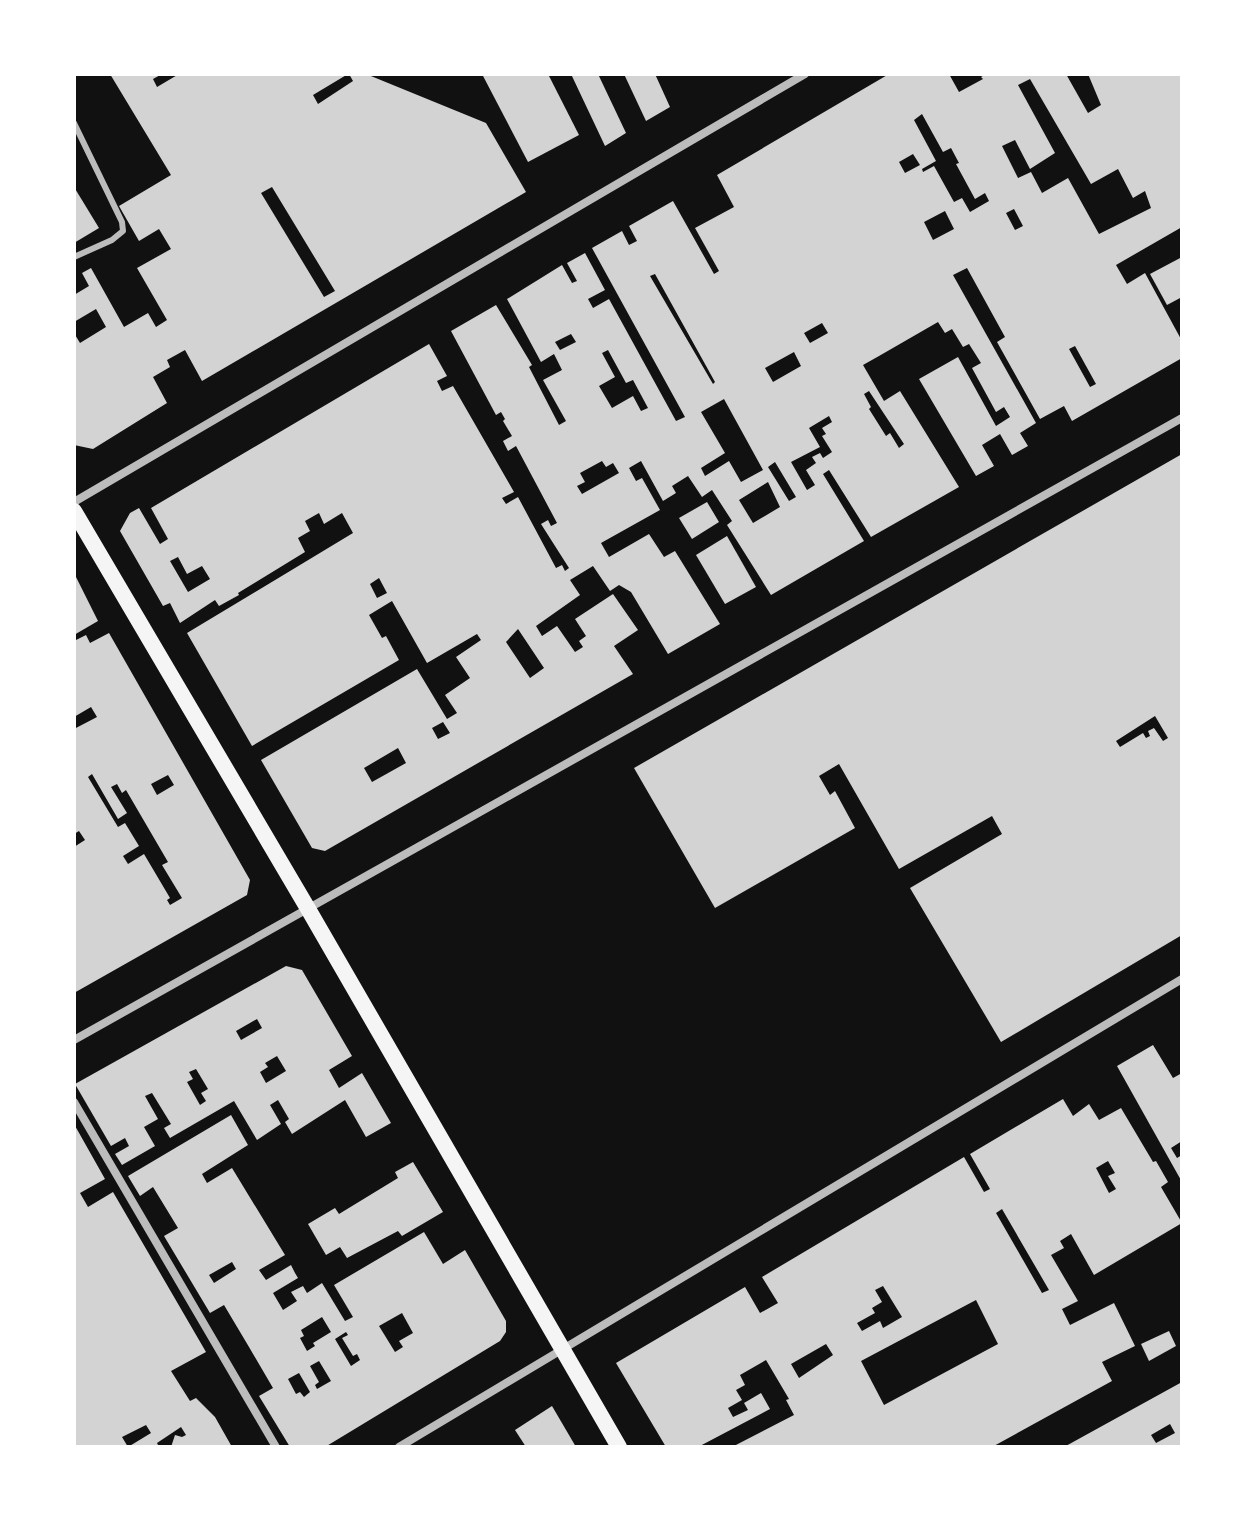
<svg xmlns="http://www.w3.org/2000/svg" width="1256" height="1521" viewBox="0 0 1256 1521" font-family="Spectral,serif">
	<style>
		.building { fill: #d3d3d3; fill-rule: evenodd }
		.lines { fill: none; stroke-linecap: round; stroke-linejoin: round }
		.service { stroke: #bcbcbc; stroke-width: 6 }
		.minor { stroke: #bcbcbc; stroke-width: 8 }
		.secondary { stroke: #f5f5f5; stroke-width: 16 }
	</style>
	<rect width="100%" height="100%" fill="#111"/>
	<g class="building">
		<path d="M110 74H162L153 79 157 87 179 74H348L313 95 318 104 353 81 349 74H366L486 123 526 192 202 381 185 350 167 360 170 367 153 377 167 403 93 449 74 445V333L80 343 106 327 96 309 74 322V295L89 286 82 273 91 268 124 327 148 313 156 327 167 320 137 268 171 249 159 229 139 241 119 206 171 175ZM272 187 335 291 324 297 261 193Z"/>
		<polygon points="482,74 548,74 579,135 528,162"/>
		<polygon points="571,74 598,74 626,133 605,146"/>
		<polygon points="624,74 655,74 670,107 646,121"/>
		<path d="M889 74H949L959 92 983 79 981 77 986 74H1066L1088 113 1101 105 1088 74H1182V227L1116 265 1127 284 1145 273 1182 341V358L1072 421 1064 406 1040 419 997 342 1005 337 967 268 953 275 1036 423 1020 433 1028 446 1012 455 1000 434 982 445 994 466 976 476 919 379 958 357 996 426 1010 417 1004 407 996 412 972 368 981 363 969 344 963 347 952 329 945 333 938 322 879 356 863 365 884 401 900 391 959 487 871 537 829 470 823 474 864 541 771 595 727 525 732 521 712 490 702 497 688 476 672 486 676 493 663 501 641 461 629 468 636 481 642 478 660 510 601 543 609 557 649 534 664 557 675 551 720 624 668 654 631 592 619 585 610 591 593 566 570 580 580 595 536 626 542 636 557 626 575 652 583 647 579 641 586 636 575 619 613 594 638 630 614 646 633 674 325 851 312 848 261 760 417 669 447 719 457 713 445 695 470 678 456 657 481 640 477 634 427 663 392 601 369 615 382 638 386 636 399 660 252 746 187 633 353 533 342 513 324 524 319 513 305 521 310 531 298 538 305 552 238 593 239 595 219 606 215 600 180 623 170 603 163 606 120 531 130 513 139 508 160 544 168 539 151 508 429 344 447 376 437 381 442 391 453 386 514 492 502 498 506 504 518 497 556 568 562 565 565 571 569 568 541 524 548 520 551 526 557 523 516 446 508 451 503 441 512 436 503 421 505 419 501 412 496 415 451 331 496 305 532 365 529 367 559 425 566 421 543 380 562 370 554 354 541 362 507 299 562 265 572 283 577 281 567 263 585 253 605 290 588 299 593 308 609 299 676 421 685 417 592 248 622 231 629 245 637 241 629 226 673 201 714 274 719 271 695 228 734 207 717 175ZM1030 79 1091 184 1118 169 1133 198 1145 191 1151 208 1099 234 1068 178 1042 193 1031 172 1018 178 1002 146 1015 140 1030 169 1055 153 1018 85ZM922 114 943 152 951 148 959 163 956 164 975 199 985 193 989 201 970 212 962 198 954 202 934 166 923 172 922 169 936 161 914 120ZM913 154 920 165 905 173 899 162ZM1014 209 1023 226 1015 230 1006 213ZM945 211 954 229 933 240 924 222ZM655 274 715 382 713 384 650 276ZM822 323 828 333 810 343 804 333ZM571 334 576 342 560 350 555 342ZM1075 346 1096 384 1090 387 1069 349ZM608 350 626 383 633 380 648 408 641 411 633 396 612 408 599 386 615 377 602 353ZM794 352 801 366 773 382 765 368ZM869 391 904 444 899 448 890 433 886 436 869 409 871 407 864 394ZM724 399 763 470 741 482 729 461 705 476 701 468 725 453 701 412ZM829 416 832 422 822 428 826 434 822 436 832 452 823 458 820 453 812 457 816 463 806 470 815 485 807 490 791 462 820 447 809 428ZM602 461 606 467 613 463 619 473 582 494 577 486 585 482 580 473ZM775 462 796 497 789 501 768 467ZM768 482 780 507 753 523 739 500ZM178 557 187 574 202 566 210 579 188 592 170 561ZM379 578 387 593 377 598 370 584ZM518 629 544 668 530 678 506 642ZM443 722 450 733 438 739 432 728ZM398 748 406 763 372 782 364 768Z"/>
		<polygon points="74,187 99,228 74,243"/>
		<polygon points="1182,257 1182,297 1167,305 1150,274"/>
		<path d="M1182 454V935L1001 1042 910 888 1002 834 992 816 899 869 839 764 819 776 830 795 835 791 855 828 715 908 634 768ZM1155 716 1168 738 1163 741 1154 728 1148 731 1150 736 1146 738 1143 733 1120 747 1116 741Z"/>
		<polygon points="707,502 719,522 692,539 679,518"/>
		<polygon points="727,536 756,587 725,604 696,555"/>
		<polygon points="74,573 98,621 74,635"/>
		<path d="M109 633 250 880 247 895 74 993V847L85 840 79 831 74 834V729L97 717 91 707 74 717V641L86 635 90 643ZM92 774 118 819 127 813 111 787 117 784 122 793 126 790 168 862 162 865 182 898 170 905 167 900 170 898 144 854 128 864 123 856 139 846 125 823 118 827 88 777ZM168 775 174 785 157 795 151 784Z"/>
		<path d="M286 966 302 970 352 1056 329 1070 339 1088 362 1073 391 1123 366 1137 345 1100 292 1134 285 1122 289 1119 278 1100 270 1105 281 1124 257 1140 234 1101 170 1138 164 1128 171 1124 152 1093 145 1096 158 1119 144 1127 155 1146 122 1165 115 1154 129 1146 125 1138 111 1146 75 1084ZM257 1019 262 1028 241 1040 236 1031ZM277 1056 286 1071 266 1083 260 1072 268 1067 265 1063ZM196 1069 208 1089 201 1093 206 1101 200 1105 187 1082 193 1079 189 1072Z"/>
		<polygon points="1153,1045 1173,1078 1182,1073 1182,1141 1171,1148 1177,1158 1182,1155 1182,1182 1117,1066"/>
		<path d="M1063 1099 1073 1116 1089 1104 1099 1120 1121 1108 1153 1162 1156 1161 1168 1182 1161 1187 1182 1223 1094 1275 1071 1234 1060 1241 1064 1248 1051 1255 1078 1301 1062 1309 1070 1325 1114 1303 1135 1346 1102 1362 1112 1381 992 1447H732L794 1415 786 1400 789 1399 766 1360 740 1375 745 1385 736 1390 742 1400 728 1408 733 1417 748 1410 744 1403 761 1393 770 1409 698 1447H666L616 1363 745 1287 760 1313 778 1303 762 1277 964 1157 984 1192 990 1189 970 1154ZM1108 1161 1115 1173 1108 1176 1116 1189 1109 1193 1096 1168ZM1002 1209 1049 1290 1042 1293 996 1213ZM883 1286 902 1317 883 1328 880 1321 862 1331 857 1323 875 1313 872 1308 882 1302 875 1290ZM976 1300 998 1344 884 1405 861 1361ZM826 1344 833 1355 799 1378 791 1364Z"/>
		<path d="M231 1115 248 1145 202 1174 207 1183 232 1168 285 1255 259 1270 266 1280 291 1265 295 1273 298 1278 273 1293 283 1310 297 1301 291 1292 303 1286 307 1293 322 1283 345 1321 353 1317 334 1285 424 1232 443 1264 465 1250 506 1321V1332L500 1341 325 1447H290L259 1396 273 1388 249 1347 224 1305 210 1313 164 1236 178 1228 153 1187 140 1196 128 1176ZM232 1262 236 1269 214 1283 209 1275ZM402 1313 413 1333 399 1341 403 1347 395 1352 379 1326ZM322 1317 331 1332 313 1343 315 1346 307 1351 300 1338 304 1336 301 1330ZM346 1332 348 1335 342 1338 353 1356 357 1354 360 1360 351 1366 335 1339ZM319 1361 331 1381 317 1389 315 1385 319 1382 310 1366ZM299 1373 310 1392 304 1397 300 1392 296 1394 288 1379Z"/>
		<path d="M74 1124 105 1179 80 1193 88 1207 113 1192 206 1352 171 1371 190 1401 196 1398 215 1417 232 1447H171L175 1435 182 1437 186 1435 181 1427 157 1443 159 1447H74ZM146 1425 151 1433 128 1447 122 1437Z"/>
		<polygon points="413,1162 443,1212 402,1236 398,1231 347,1258 340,1247 326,1255 308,1224 335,1208 339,1214 398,1178 395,1172"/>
		<polygon points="1169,1331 1176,1346 1149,1361 1141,1344"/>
		<path d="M1182 1382V1447H1064ZM1170 1424 1175 1433 1156 1443 1151 1435Z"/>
		<polygon points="552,1406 576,1447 526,1447 515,1430"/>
	</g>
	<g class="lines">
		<polyline class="service" points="74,123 122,222 123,231 112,240 74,257"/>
		<g class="minor">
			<polyline points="74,502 805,74"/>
			<polyline points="74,1040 1182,418"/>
			<polyline points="74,1102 276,1447"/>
			<polyline points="399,1447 1182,979"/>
		</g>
		<polyline class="secondary" points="74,511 307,907 619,1447"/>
	</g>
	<rect width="1256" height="1521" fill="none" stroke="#ffffff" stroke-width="152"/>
</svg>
